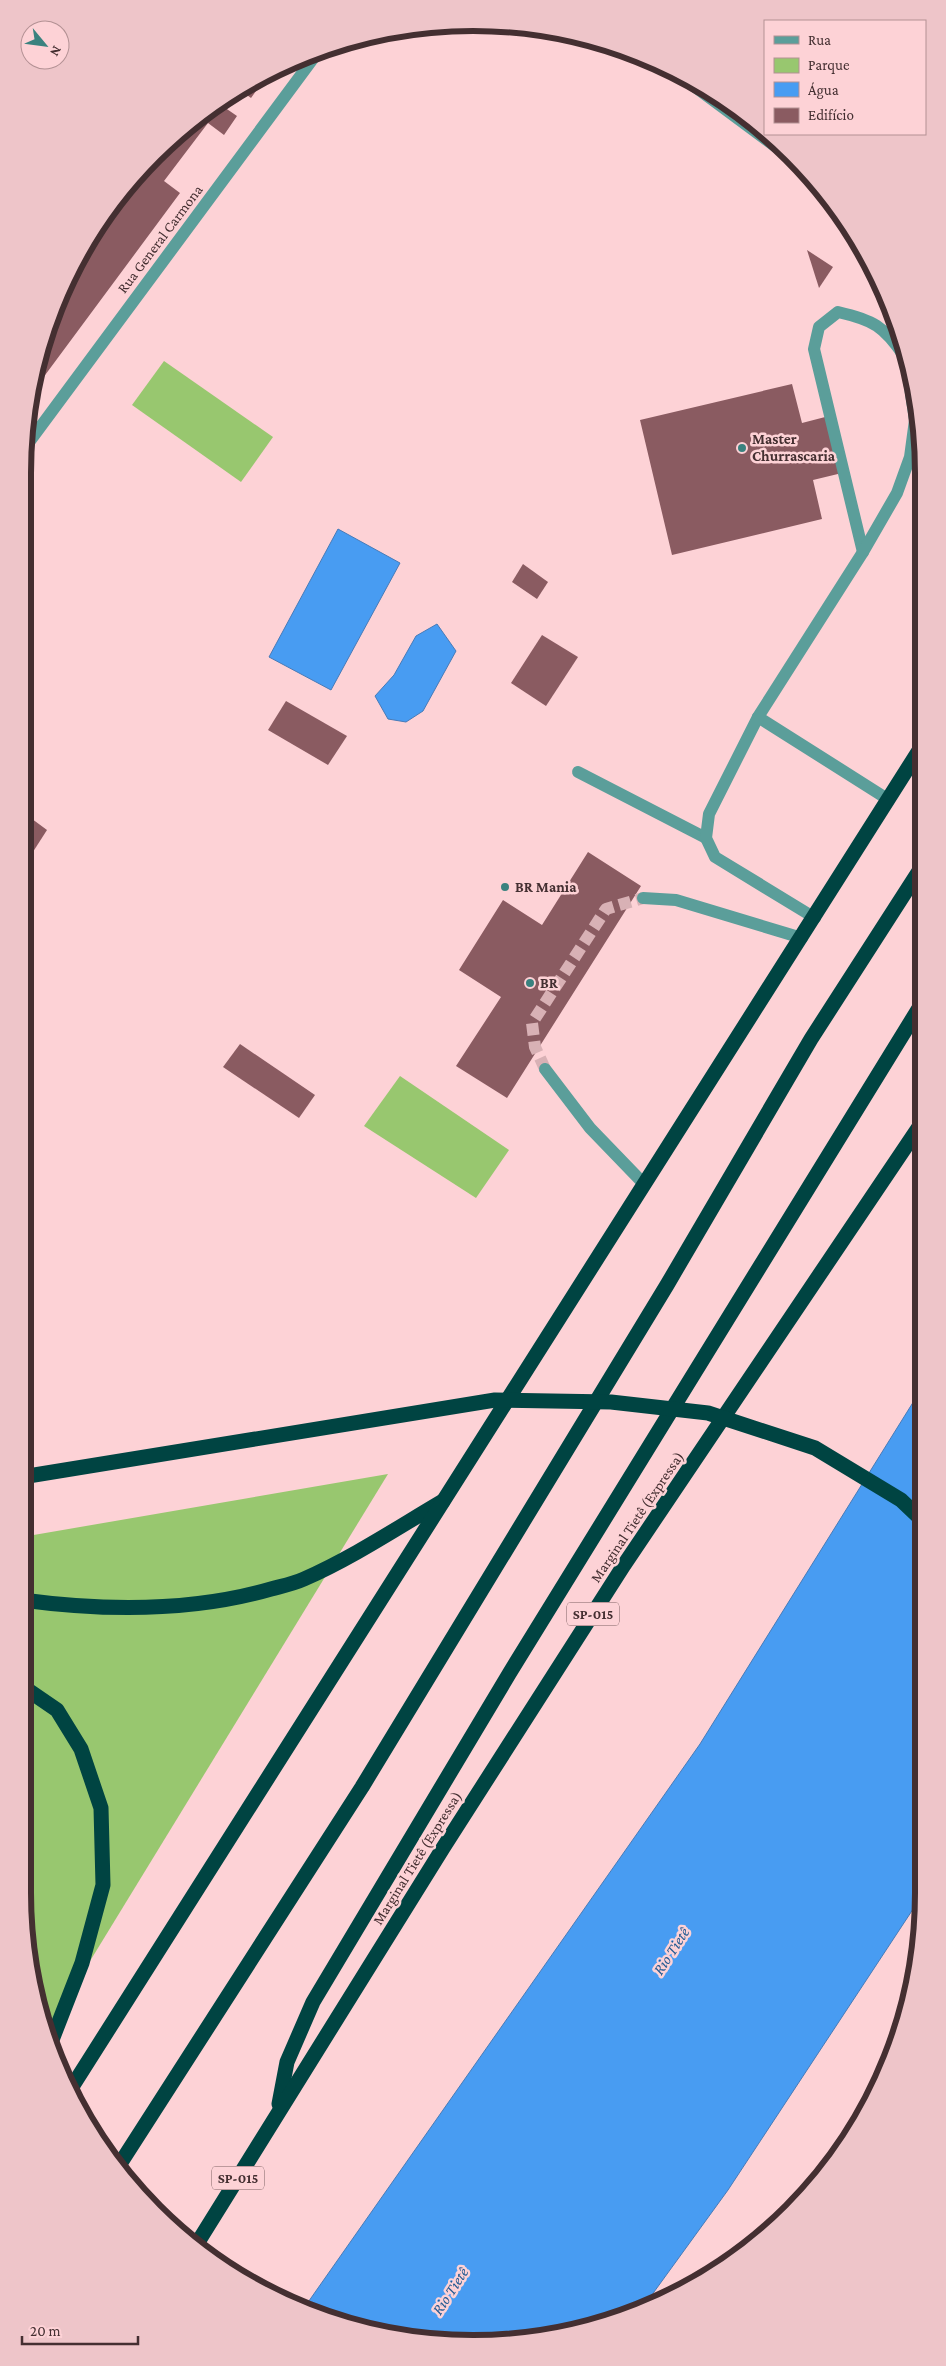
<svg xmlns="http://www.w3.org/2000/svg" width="946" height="2366" viewBox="0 0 946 2366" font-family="'Crimson Pro',serif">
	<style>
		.green { fill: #98c76f }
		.water { fill: #489cf2; stroke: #477bb8 }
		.building { fill: #8a5b61 }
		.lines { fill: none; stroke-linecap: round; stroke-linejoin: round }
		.minor-tunnel { stroke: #d8b1b5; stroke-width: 12; stroke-dasharray: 12 6; stroke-linecap: butt }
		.minor { stroke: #5b9e9a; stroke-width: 12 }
		.highway { stroke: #004442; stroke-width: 15 }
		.highway-bridge { stroke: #004442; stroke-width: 15 }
		.poi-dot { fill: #3a827f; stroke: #fdd2d6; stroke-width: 2 }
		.labels { text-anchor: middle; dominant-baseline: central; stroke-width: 5; stroke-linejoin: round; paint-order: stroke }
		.shield { fill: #fdd2d6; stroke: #7c6062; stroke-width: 1 }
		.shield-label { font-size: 14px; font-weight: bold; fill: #442f31 }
		.street-label { font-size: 15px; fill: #442f31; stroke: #fdd2d6 }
		.poi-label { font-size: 15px; font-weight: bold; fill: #442f31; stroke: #fdd2d6; text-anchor: start }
		.water-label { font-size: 16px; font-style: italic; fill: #215992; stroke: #fdd2d6 }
		.rim { fill: none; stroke: #442f31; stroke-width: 6 }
	</style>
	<rect width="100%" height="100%" fill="#fdd2d6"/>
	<g class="green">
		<polygon points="164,361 273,437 241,482 132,405"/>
		<polygon points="400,1076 509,1150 476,1198 364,1126"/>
		<polygon points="388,1474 46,2033 23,1893 22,1537"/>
	</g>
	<g class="water">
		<polygon points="338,529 400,563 331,690 269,657"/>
		<polygon points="437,624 456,651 423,711 406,722 388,719 375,696 394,675 416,636"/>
		<polygon points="922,1388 923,1894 728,2190 646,2303 561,2335 414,2340 328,2320 304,2308 700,1744"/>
	</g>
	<g class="building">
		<polygon points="271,70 251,98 240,90 261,77"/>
		<polygon points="225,99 221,105 237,116 224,135 208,123 164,181 180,193 37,386 46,328 83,248 134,176 199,116"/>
		<polygon points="807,250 833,267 819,288"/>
		<polygon points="792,384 802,423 829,416 842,473 813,480 822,519 672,555 640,420"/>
		<polygon points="523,564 548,582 537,599 512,582"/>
		<polygon points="542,635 578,657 546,706 511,683"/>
		<polygon points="286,701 347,736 328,765 268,730"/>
		<polygon points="24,813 47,830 22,869 22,816"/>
		<polygon points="588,852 641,886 507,1098 456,1066 501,997 459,970 503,900 542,925"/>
		<polygon points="240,1044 315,1095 299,1118 223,1067"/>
	</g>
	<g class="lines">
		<polyline class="minor-tunnel" points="545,1069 535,1047 532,1023 606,909 643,898"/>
		<g class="minor">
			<polyline points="687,81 795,161"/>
			<polyline points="27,445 318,52"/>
			<path d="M863 552 814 349 819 327 838 312C873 320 884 326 904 356"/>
			<polyline points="758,717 889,800"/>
			<polyline points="578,772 706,838"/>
			<polyline points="643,898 676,900 802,938"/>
			<polyline points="815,918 715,857 706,838 709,814 758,717 863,552 897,493 910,457 915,420 907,367"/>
			<polyline points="545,1069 590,1128 645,1185"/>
		</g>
		<g class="highway">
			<path d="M22 1600C104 1611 192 1612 271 1589 282 1586 293 1584 304 1579 352 1558 397 1528 443 1501"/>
			<polyline points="22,1686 57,1710 81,1749 101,1808 103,1885 82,1963 50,2045"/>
			<polyline points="70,2090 920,749"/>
			<polyline points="279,2104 287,2062 313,2002 509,1674 921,1005"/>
			<polyline points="118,2167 362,1787 667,1285 811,1039 921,868"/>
			<polyline points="198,2242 443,1848 624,1565 921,1124"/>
		</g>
		<polyline class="highway-bridge" points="22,1477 495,1400 611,1402 708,1413 815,1448 901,1500 923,1521"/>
	</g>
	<g class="poi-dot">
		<circle cx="742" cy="448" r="5"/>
		<circle cx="505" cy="887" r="5"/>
		<circle cx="530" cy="983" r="5"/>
	</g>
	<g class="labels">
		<g class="shield">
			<rect x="567" y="1602.5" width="52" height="23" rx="4"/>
			<rect x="212" y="2166.5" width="52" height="23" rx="4"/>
		</g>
		<g class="shield-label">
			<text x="593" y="1614">SP-015</text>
			<text x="238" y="2178">SP-015</text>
		</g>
		<g class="street-label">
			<text transform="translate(160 239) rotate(-53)">Rua General Carmona</text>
			<text transform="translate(637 1517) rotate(-56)">Marginal Tietê (Expressa)</text>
			<text transform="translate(417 1858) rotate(-58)">Marginal Tietê (Expressa)</text>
		</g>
		<g class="poi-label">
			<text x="752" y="439">Master<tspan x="752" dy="17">Churrascaria</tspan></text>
			<text x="515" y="887">BR Mania</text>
			<text x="540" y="983">BR</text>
		</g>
		<g class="water-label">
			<text transform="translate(671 1951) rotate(-57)">Rio Tietê</text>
			<text transform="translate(450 2291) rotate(-57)">Rio Tietê</text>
		</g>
	</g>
	<path d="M0 0H946V2366H0ZM473 31H473A442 442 0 0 1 915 473V1893A442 442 0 0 1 473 2335H473A442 442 0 0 1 31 1893V473A442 442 0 0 1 473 31Z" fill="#eec5c9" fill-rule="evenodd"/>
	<path class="rim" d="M473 31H473A442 442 0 0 1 915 473V1893A442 442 0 0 1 473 2335H473A442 442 0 0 1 31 1893V473A442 442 0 0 1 473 31Z"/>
	<rect x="764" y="20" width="162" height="115" fill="#fdd2d6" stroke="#b39194"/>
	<rect x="774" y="36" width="25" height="8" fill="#5b9e9a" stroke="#b39194"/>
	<text x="808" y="45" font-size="15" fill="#442f31">Rua</text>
	<rect x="774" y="58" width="25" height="15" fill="#98c76f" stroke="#b39194"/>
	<text x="808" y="70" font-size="15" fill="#442f31">Parque</text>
	<rect x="774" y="82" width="25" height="15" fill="#489cf2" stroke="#b39194"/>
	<text x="808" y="95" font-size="15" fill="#442f31">Água</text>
	<rect x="774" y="108" width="25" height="15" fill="#8a5b61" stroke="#b39194"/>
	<text x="808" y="120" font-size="15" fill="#442f31">Edifício</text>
	<g transform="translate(45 45) rotate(119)"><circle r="24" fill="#fdd2d6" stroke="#b39194"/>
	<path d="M0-4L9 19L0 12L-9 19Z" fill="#3a827f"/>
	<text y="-8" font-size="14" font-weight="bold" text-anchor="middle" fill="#442f31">N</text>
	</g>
	<path d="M22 2336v8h116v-8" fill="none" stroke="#442f31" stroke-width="2.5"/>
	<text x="30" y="2336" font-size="15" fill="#442f31" stroke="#fdd2d6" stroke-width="4" paint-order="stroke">20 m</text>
</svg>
